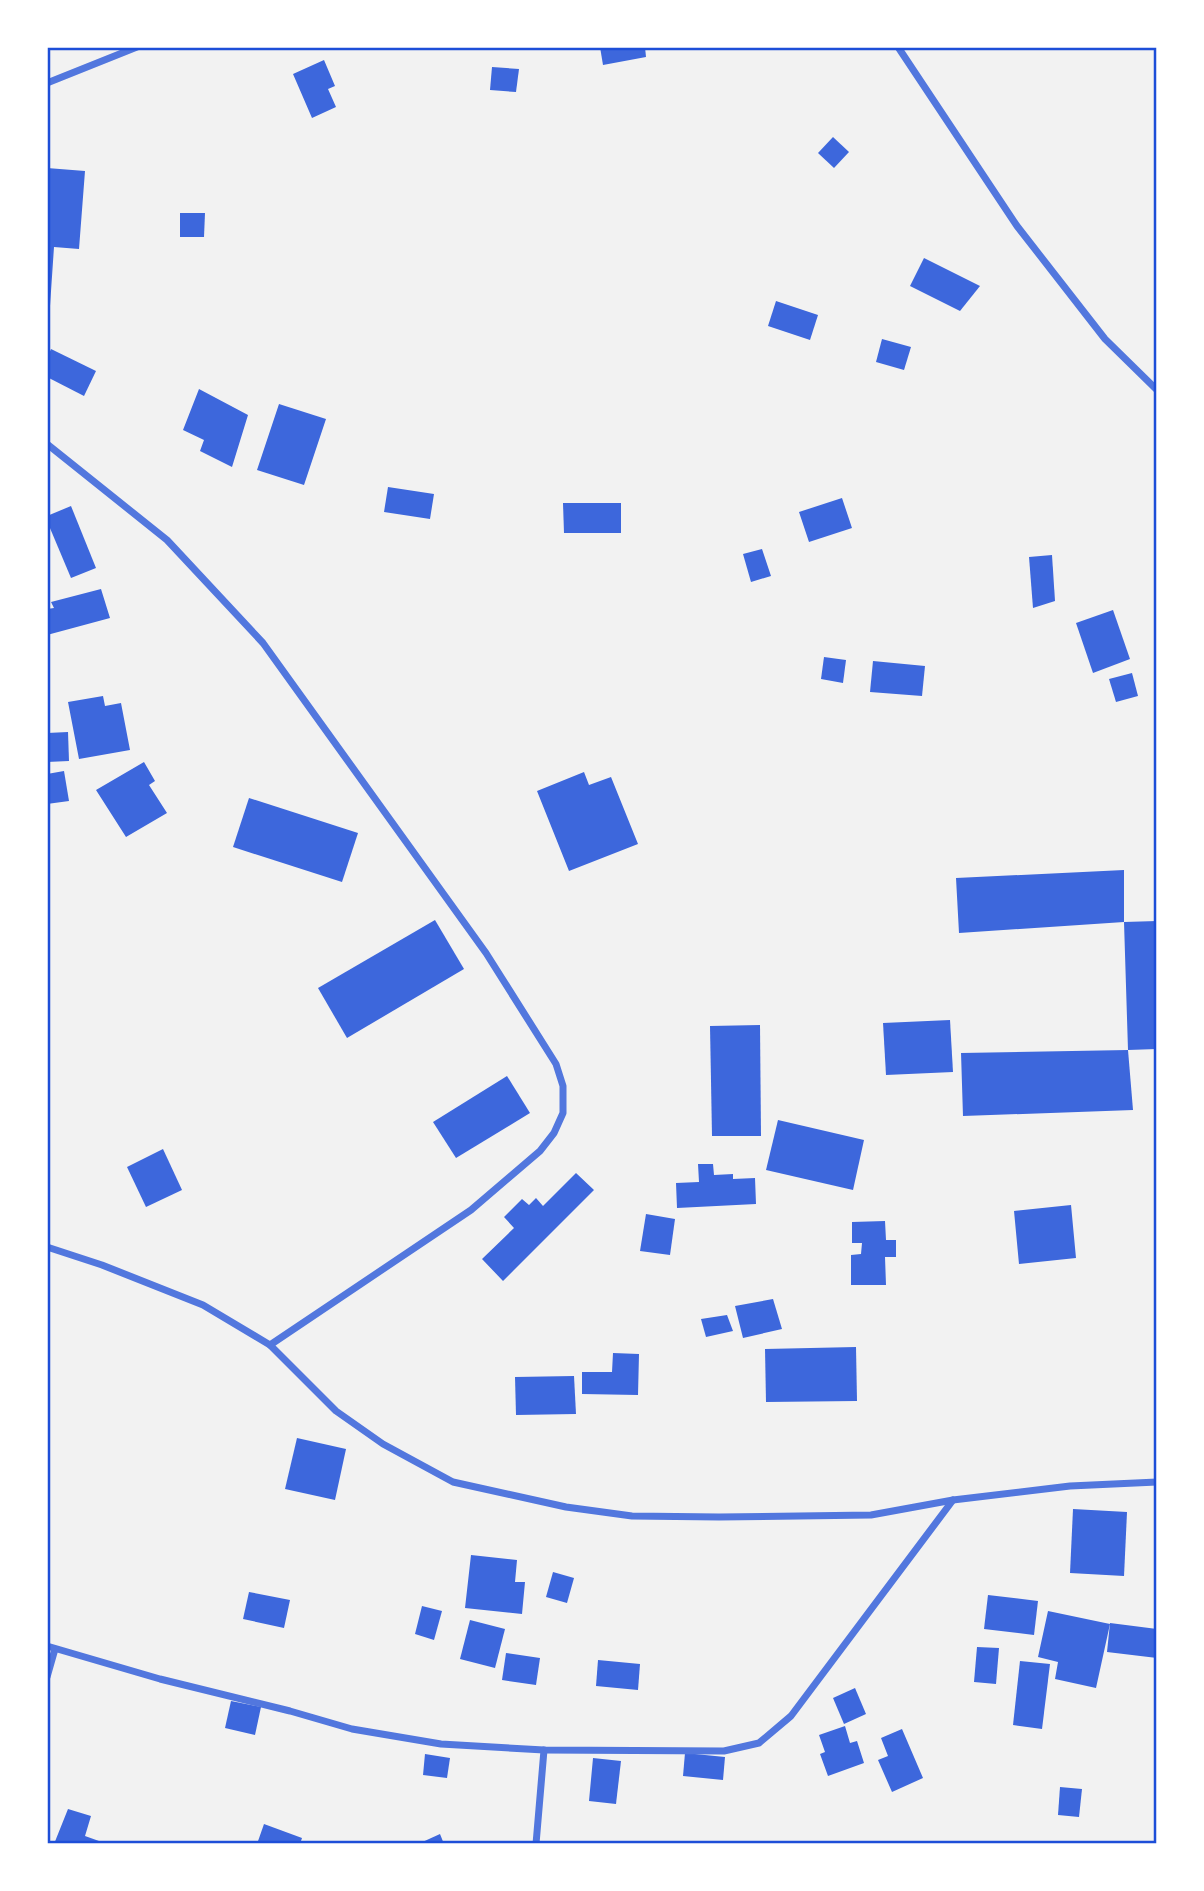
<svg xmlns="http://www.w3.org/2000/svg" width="1204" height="1891" viewBox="0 0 1204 1891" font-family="'Noto Sans',sans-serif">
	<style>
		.building { fill: #3d67dc }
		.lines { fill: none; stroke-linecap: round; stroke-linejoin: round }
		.minor { stroke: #5277de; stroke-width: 7 }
		.neatline { fill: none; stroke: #1d4ed8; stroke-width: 2.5 }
	</style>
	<rect width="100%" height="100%" fill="#f2f2f2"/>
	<g class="building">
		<polygon points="600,47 645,47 646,57 603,65"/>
		<polygon points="324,60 335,86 328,89 336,107 312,118 293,74"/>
		<polygon points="492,67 519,69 516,92 490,90"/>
		<polygon points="833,137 849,152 834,168 818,153"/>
		<polygon points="47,168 85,171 79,249 54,247 50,306 47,306"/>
		<polygon points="180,213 205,213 204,237 180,237"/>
		<polygon points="924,258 980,286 960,311 910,286"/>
		<polygon points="776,301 818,315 810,340 768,326"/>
		<polygon points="882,339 911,347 904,370 876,362"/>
		<polygon points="51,349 96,371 84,396 47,377 47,358"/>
		<polygon points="199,389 248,415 232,467 200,451 204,440 183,430"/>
		<polygon points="279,404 326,419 304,485 257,470"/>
		<polygon points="388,487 434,494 430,519 384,512"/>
		<polygon points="842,498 852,528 809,542 799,512"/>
		<polygon points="563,503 621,503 621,533 564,533"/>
		<polygon points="71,506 96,568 71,578 47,521 47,516"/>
		<polygon points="762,549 771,576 751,582 743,554"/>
		<polygon points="1052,555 1055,601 1033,608 1029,557"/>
		<polygon points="101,589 110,618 47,635 47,609 54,608 51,602"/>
		<polygon points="1113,610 1130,659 1093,673 1076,623"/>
		<polygon points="824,657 846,660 843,683 821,679"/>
		<polygon points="873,661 925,666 922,696 870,692"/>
		<polygon points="1132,673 1138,696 1116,702 1109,679"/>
		<polygon points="103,696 105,706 121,703 130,750 79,759 68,702"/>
		<polygon points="68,732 69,761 47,762 47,733"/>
		<polygon points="144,762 155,781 149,785 167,813 126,837 96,790"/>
		<polygon points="64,771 69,801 47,804 47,774"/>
		<polygon points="584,772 589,785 611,777 638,844 569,871 537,791"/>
		<polygon points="249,798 358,833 342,882 233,847"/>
		<polygon points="1124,870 1124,922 1157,921 1157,1049 1128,1050 1124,922 959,933 956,878"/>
		<polygon points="435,920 464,969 347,1038 318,988"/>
		<polygon points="950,1020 953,1072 886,1075 883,1023"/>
		<polygon points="760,1025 761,1136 712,1136 710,1026"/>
		<polygon points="1128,1050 1133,1110 963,1116 961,1053"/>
		<polygon points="507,1076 530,1113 456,1158 433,1122"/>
		<polygon points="778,1120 864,1140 853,1190 766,1170"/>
		<polygon points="163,1149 182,1190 146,1207 127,1167"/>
		<polygon points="698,1164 713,1164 714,1175 733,1174 733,1179 755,1178 756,1204 677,1208 676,1183 699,1182"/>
		<polygon points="576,1173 594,1190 503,1281 482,1259 514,1228 504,1217 522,1199 529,1205 536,1198 543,1206"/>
		<polygon points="1071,1205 1076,1258 1019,1264 1014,1211"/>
		<polygon points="646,1214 675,1219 670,1255 640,1251"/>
		<polygon points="885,1221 886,1240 896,1240 896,1257 885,1257 886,1285 851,1285 851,1255 861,1254 862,1243 852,1243 852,1222"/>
		<polygon points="773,1299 782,1329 743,1338 735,1306"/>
		<polygon points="727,1315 733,1331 706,1337 701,1319"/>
		<polygon points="856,1347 857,1401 766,1402 765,1349"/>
		<polygon points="613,1353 639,1354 638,1395 582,1394 582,1372 612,1372"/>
		<polygon points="574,1376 576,1414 516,1415 515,1377"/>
		<polygon points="297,1438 346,1449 335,1500 285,1489"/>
		<polygon points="1073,1509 1127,1512 1124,1576 1070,1573"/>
		<polygon points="471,1555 517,1560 515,1582 525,1582 522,1614 465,1608"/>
		<polygon points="553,1572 574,1578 567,1603 546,1597"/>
		<polygon points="249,1592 290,1600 284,1628 243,1619"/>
		<polygon points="988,1595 1038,1601 1034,1635 984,1629"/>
		<polygon points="422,1606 442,1611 434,1640 415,1634"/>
		<polygon points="1048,1611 1110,1624 1096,1688 1055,1679 1058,1662 1038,1657"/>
		<polygon points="470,1620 505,1629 495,1668 460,1659"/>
		<polygon points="1110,1623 1157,1629 1157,1658 1107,1652"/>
		<polygon points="977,1647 999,1648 996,1684 974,1682"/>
		<polygon points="506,1653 540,1658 536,1685 502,1680"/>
		<polygon points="598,1660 640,1664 638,1690 596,1686"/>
		<polygon points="1020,1661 1050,1664 1042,1729 1013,1725"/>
		<polygon points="855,1688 866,1714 844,1724 833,1698"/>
		<polygon points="231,1701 261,1707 255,1735 225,1728"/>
		<polygon points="845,1726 850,1743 857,1741 864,1763 828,1776 820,1754 825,1752 819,1735"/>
		<polygon points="902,1729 923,1778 892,1792 878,1760 888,1756 881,1738"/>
		<polygon points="685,1753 725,1757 723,1780 683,1776"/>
		<polygon points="425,1754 450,1758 447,1778 423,1775"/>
		<polygon points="593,1758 621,1761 616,1804 589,1801"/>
		<polygon points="1060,1787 1082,1789 1079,1817 1058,1815"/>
		<polygon points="68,1809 91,1816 85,1836 99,1841 98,1844 54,1844"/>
		<polygon points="264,1824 302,1838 300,1844 257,1844"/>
		<polygon points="440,1834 444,1844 418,1844"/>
	</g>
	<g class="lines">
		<g class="minor">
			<polyline points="898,47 1017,226 1105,339 1157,390"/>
			<polyline points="47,83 137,47"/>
			<polyline points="47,444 167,540 263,643 486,953 556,1064 563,1086 563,1113 554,1133 540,1151 471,1210 270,1345"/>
			<polyline points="47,1247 102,1265 203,1305 270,1345 336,1411 383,1444 453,1482 566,1507 632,1516 719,1517 871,1515 953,1500 1070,1486 1157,1482"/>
			<polyline points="47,1646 160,1679 290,1711 352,1729 441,1744 544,1750 724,1751 759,1743 791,1716 953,1500"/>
			<polyline points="47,1677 55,1649"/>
			<polyline points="536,1844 544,1750"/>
		</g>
	</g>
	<rect width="1204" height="1891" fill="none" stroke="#ffffff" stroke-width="98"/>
	<rect x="49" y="49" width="1106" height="1793" class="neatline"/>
</svg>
